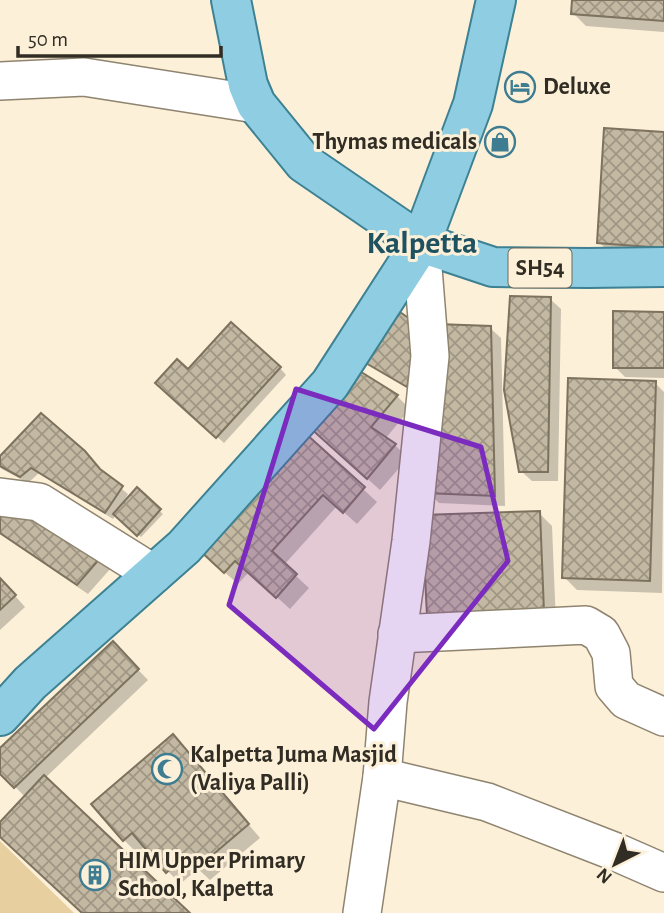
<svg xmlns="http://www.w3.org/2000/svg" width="664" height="913" viewBox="0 0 664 913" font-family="'Alegreya Sans',sans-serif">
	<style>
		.green { fill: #e8cf9f }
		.shadow { fill: #0003 }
		.building { fill: url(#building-cross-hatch); stroke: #7d725e; stroke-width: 2 }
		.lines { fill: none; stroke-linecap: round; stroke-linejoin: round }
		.minor-casing { stroke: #8f846f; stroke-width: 40 }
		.major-casing { stroke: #3d8193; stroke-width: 42 }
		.minor { stroke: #fff; stroke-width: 37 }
		.major { stroke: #8fcee2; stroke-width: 38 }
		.marked { fill: #7b2cbf; fill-opacity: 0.2; stroke: #7b2cbf; stroke-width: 5; stroke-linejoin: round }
		.labels { text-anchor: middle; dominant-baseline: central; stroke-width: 6; stroke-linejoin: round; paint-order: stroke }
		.shield { fill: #fcf0d9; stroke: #6e685a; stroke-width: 2 }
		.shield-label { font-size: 23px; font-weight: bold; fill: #312d24 }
		.poi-label { font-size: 24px; font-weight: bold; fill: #312d24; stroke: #fcf0d9; text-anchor: start }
		.district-label { font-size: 32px; font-weight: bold; fill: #1e5261; stroke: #fcf0d9 }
	</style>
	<defs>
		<pattern id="building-cross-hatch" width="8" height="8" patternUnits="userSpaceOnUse" patternTransform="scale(1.75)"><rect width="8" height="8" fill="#c3b8a2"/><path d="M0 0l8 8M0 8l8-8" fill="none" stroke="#9f9684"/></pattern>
	</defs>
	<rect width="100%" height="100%" fill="#fcf0d9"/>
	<polygon class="green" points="0,841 74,913 0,913"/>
	<g class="shadow">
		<polygon points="574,0 664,0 664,32 586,26 573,13"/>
		<polygon points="664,133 664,259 612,255 599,242"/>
		<polygon points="550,299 561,309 558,481 532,481 521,471"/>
		<polygon points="664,313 664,378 625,377 615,367"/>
		<polygon points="490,328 501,338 505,506 439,503 428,492"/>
		<polygon points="280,368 286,375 224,443 165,390 188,371"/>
		<polygon points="359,373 397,396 410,409 385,439 395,445 408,458 380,490 324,440"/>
		<polygon points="655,383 664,392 662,593 577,590 564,577"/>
		<polygon points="305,435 377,502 357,524 337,506 284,565 309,588 290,609 249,572 238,584 214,563"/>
		<polygon points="0,458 102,473 128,494 124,501 125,503 137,490 163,514 141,537 116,514 113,519 39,473 28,483 2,469 0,467"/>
		<polygon points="0,510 37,518 111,568 88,594 0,534"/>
		<polygon points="539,513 552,526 556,624 441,628"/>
		<polygon points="0,579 25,607 0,630"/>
		<polygon points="112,643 148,680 44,779 187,913 83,913 0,835 0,824 25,797 0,771 0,750"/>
		<polygon points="186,750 260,838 210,880 198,869 180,884 145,846 137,853 124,840"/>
	</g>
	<g class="building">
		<polygon points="572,0 664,0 664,21 571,14"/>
		<polygon points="604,128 664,132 664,248 597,243"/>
		<polygon points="510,296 551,297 548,472 519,472 504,390"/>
		<polygon points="397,310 420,326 407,387 364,362"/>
		<polygon points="613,311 664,312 664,368 613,368"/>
		<polygon points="231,322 281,367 216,438 155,383 177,359 188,369"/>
		<polygon points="437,324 491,326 495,496 426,493"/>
		<polygon points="358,370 398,395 371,427 396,444 367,479 309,427"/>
		<polygon points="568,378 656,381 650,581 562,578"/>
		<polygon points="41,413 85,451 100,469 123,486 105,513 31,468 20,477 0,466 0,456"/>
		<polygon points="305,433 365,487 343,513 323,495 272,551 297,574 276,598 235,561 224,573 199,550"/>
		<polygon points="137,487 161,509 137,536 113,514"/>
		<polygon points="0,509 38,516 102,556 77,585 0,533"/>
		<polygon points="540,511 544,612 427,616 422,515"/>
		<polygon points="0,578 16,595 0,610"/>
		<polygon points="113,641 139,669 14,788 0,774 0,748"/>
		<polygon points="173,734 249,824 196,869 185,856 166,873 132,833 123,841 91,804"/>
		<polygon points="44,775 190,913 82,913 0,837 0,822"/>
	</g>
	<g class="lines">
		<g class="minor-casing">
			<g id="minor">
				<polyline points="0,81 84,77 256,104"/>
				<polyline points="0,497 39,502 154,574"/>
				<polyline points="397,634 586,625 601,634 611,653 614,686 626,700 664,717"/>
				<polyline points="382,777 487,802 616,852 664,873"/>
				<polyline points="362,913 382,777 388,702 411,541 430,356 421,243"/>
			</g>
		</g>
		<g class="major-casing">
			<g id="major">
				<polyline points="231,0 248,85 256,104 304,163 421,243 493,267 588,268 664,267"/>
				<polyline points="0,716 30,683 184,547 330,384 421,243 473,104 496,0"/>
			</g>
		</g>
		<use href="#minor" class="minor"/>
		<use href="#major" class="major"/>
	</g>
	<path class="marked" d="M296 389 481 447 508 561 374 729 229 605Z"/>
	<defs>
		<g id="hotel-ring" transform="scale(1.575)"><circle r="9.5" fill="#fcf0d9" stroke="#3d7c91" stroke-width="1.5"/><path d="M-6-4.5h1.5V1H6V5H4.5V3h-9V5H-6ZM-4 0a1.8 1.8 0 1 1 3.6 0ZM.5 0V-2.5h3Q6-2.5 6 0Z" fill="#3d7c91"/></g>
		<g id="shop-ring" transform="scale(1.575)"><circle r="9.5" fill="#fcf0d9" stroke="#3d7c91" stroke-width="1.5"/><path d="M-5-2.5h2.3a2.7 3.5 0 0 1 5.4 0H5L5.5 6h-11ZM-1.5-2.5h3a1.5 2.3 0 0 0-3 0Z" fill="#3d7c91"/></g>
		<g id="mosque-ring" transform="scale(1.575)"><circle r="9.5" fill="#fcf0d9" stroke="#3d7c91" stroke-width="1.5"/><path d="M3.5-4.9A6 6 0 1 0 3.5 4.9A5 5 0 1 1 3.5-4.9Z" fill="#3d7c91"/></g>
		<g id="building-ring" transform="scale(1.575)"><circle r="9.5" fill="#fcf0d9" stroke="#3d7c91" stroke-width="1.5"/><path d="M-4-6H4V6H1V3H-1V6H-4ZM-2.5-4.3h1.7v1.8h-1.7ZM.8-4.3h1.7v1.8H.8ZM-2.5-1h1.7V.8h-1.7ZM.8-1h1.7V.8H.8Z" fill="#3d7c91"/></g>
	</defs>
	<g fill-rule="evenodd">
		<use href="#hotel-ring" x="520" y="87"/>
		<use href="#shop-ring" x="500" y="142"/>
		<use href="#mosque-ring" x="167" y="769"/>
		<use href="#building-ring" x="95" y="875"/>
	</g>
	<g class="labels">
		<rect class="shield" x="508.5" y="248.5" width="63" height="39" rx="5"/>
		<g class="shield-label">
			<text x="540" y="268">SH54</text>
		</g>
		<g class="poi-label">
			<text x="543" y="87">Deluxe</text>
			<text x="477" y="142" text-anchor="end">Thymas medicals</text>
			<text x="190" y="755">Kalpetta Juma Masjid<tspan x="190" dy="28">(Valiya Palli)</tspan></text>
			<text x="118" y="861">HIM Upper Primary<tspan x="118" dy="28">School, Kalpetta</tspan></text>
		</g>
		<g class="district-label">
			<text x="422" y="243">Kalpetta</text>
		</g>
	</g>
	<g transform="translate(615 864) rotate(222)" stroke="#fcf0d9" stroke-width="5" paint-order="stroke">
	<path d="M0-5L12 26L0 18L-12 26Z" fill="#312d24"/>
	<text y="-10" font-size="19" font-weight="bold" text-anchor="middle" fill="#312d24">N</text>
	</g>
	<path d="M18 46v10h203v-10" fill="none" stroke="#312d24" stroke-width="3.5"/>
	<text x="28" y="46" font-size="21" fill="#312d24" stroke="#fcf0d9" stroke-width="5" paint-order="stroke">50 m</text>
</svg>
